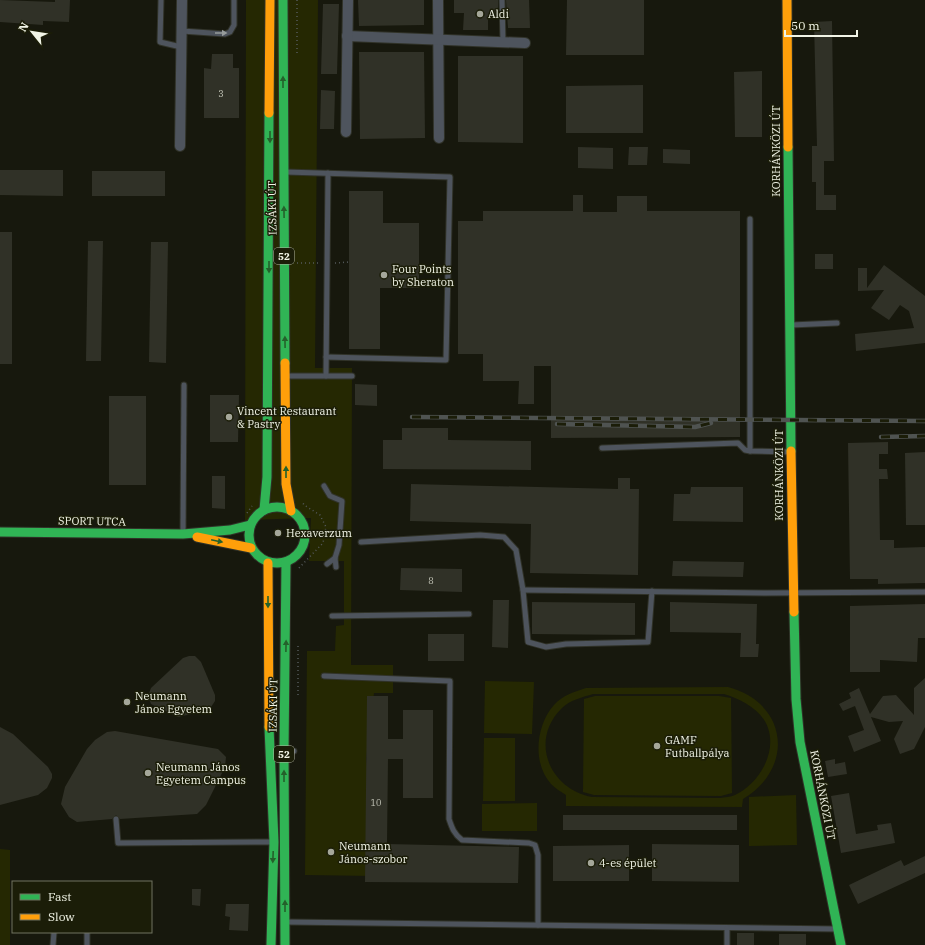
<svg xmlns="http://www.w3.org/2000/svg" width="925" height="945" viewBox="0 0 925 945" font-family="'IBM Plex Serif',serif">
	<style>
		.green { fill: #252802; fill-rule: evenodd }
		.building { fill: #303127 }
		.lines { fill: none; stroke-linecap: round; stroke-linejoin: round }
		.lane-casing { stroke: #303228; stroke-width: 7 }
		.street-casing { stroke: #303228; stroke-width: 12 }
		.fast-casing { stroke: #303228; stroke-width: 11 }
		.slow-casing { stroke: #303228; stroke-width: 11 }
		.path { stroke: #54595b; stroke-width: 1.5; stroke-dasharray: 1 3; stroke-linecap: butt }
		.lane { stroke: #4e545d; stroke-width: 5 }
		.street { stroke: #4e545d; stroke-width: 10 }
		.fast { stroke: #30b455; stroke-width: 9 }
		.slow { stroke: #ff9f0a; stroke-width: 9 }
		.rail-casing { stroke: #4f5351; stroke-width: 4.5 }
		.rail { stroke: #1b1d08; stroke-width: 3; stroke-dasharray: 9; stroke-linecap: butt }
		.oneway { fill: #979c9b }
		.oneway2 { fill: #24612b }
		.poi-dot { fill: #a5a79a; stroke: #1b1d08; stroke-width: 1.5 }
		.labels { text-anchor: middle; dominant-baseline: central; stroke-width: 3; stroke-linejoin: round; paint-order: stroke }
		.number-label { font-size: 9px; fill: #c1c3b6 }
		.shield { fill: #1b1d08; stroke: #b1b4a3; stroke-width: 1 }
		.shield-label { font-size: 10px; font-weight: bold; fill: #f1f4e6 }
		.poi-label { font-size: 11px; fill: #f1f4e6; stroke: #1b1d08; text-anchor: start }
		.street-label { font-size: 11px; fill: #f1f4e6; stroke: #1b1d08 }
	</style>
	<rect width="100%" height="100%" fill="#17180d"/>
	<g class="green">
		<polygon points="246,0 318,0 315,368 352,368 351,665 393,665 393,693 374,693 366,759 375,823 374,876 305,875 307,651 335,651 336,626 344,625 344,561 309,561 311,518 245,520"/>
		<polygon points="485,681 534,682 532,734 484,733"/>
		<path d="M728 687C788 703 795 768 743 799L742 807 566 806V795C561 792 555 788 551 784 532 763 536 725 554 705 563 695 574 692 586 688ZM593 694H724C741 699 762 710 768 728 777 754 758 784 735 795 731 797 725 797 720 798L592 797C549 789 529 740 562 708 570 700 583 697 593 694Z"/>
		<polygon points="595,696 719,696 731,698 732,793 721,796 594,795 583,792 584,699"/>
		<polygon points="484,738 515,738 515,801 483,801"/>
		<polygon points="796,795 797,845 749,846 749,797"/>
		<polygon points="537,803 537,831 482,831 482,804"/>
		<polygon points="0,849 10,850 10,945 0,945"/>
	</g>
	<g class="building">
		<polygon points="0,0 55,2 55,0 70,0 69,22 43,21 43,25 0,22"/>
		<polygon points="358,0 424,0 424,25 359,26"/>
		<polygon points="454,0 498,0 498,15 488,16 488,30 463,30 464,13 454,13"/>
		<polygon points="506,0 529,0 530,28 508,28"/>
		<polygon points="567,0 644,0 644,55 566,55"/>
		<polygon points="323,4 339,4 337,74 321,74"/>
		<polygon points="832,21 834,161 824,161 824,195 836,195 836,210 816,210 816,182 812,182 812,146 817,146 814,22"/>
		<polygon points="359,52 424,52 425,138 360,139"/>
		<polygon points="212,54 233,54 233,68 239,68 239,118 204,118 204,68 211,69"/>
		<polygon points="458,56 523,56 523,143 458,142"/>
		<polygon points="762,71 762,137 735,137 734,72"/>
		<polygon points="643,85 643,133 566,133 566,86"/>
		<polygon points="321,90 335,91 334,129 320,129"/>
		<polygon points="578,147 613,148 613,169 578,168"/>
		<polygon points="629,147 648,147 647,165 628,165"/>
		<polygon points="663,149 690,150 690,164 663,163"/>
		<polygon points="0,170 63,170 63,196 0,195"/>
		<rect x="92" y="171" width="73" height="25"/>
		<polygon points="349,191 383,191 383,223 419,223 419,288 380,288 380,349 349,349"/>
		<polygon points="573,195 583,195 583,212 617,212 617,196 647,196 647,211 740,211 740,437 551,438 551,366 534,366 534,404 518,404 519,381 483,381 483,354 458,354 458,221 483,221 483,211 573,211"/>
		<rect x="0" y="232" width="12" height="132"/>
		<polygon points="88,241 103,241 101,361 86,361"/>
		<polygon points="151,242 168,242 166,363 149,362"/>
		<rect x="815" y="254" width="18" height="15"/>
		<polygon points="884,265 925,296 925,343 856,351 855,334 914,328 909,311 900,305 889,320 871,308 884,290 858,291 858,268 867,268 867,288"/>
		<polygon points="355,384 377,385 377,406 355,405"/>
		<polygon points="210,395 239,395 238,442 210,442"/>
		<rect x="109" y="396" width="37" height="89"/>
		<polygon points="402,428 448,428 448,440 531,441 531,470 383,469 383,440 402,440"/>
		<polygon points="888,442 888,454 879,454 879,469 887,469 888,479 879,479 880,540 894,540 894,548 925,547 925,583 878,584 878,579 850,579 848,443"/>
		<polygon points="925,452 925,525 906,525 905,453"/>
		<polygon points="212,476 225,476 225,509 212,508"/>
		<polygon points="618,478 630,478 630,489 639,489 638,575 530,573 531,524 410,521 411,484 618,489"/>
		<polygon points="691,487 743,487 743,522 673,521 674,494 690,494"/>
		<polygon points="673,561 744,562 743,577 672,576"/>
		<polygon points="401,568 462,569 462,592 400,590"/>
		<polygon points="493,600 509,600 508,648 492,647"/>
		<polygon points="532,602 635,603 635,635 532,634"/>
		<polygon points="670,602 757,604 756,644 759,644 758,657 740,657 741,633 670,632"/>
		<polygon points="925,604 925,638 918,638 917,662 880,660 880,672 850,672 850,606"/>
		<rect x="428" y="634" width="36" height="27"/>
		<polygon points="189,656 195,656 201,662 215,695 215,701 209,710 178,717 151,704 148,696 151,688 183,658"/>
		<polygon points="925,678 925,727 914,749 900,754 894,739 903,721 889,722 871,717 881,741 854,752 848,736 864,730 855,706 843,711 839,704 851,698 849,693 859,688 870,714 883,696 896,695 914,715 914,688"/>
		<polygon points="367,696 388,696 388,739 403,739 403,710 433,710 433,798 403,798 403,759 388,759 387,844 519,847 518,883 365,882"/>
		<polygon points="0,727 13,734 48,767 52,774 52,778 47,788 38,795 0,805"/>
		<polygon points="115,731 218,749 226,757 225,767 206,805 197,814 120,819 116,815 112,819 77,822 69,817 61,804 65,787 87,749 95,740 107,732"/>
		<polygon points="835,759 835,764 845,762 847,774 828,777 825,761"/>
		<polygon points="849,793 856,834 878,830 877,825 891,823 895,843 841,853 831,796"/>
		<rect x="563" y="815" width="174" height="15"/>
		<polygon points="652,844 739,845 739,882 652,881"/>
		<polygon points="629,845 629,881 553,881 553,846"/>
		<polygon points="925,856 925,873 858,904 849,885 901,860 904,866"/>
		<polygon points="192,889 201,889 200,906 192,905"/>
		<polygon points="226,904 249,904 248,931 229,930 230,917 225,916"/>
		<rect x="737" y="933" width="17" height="12"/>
		<rect x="779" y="934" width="27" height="11"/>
	</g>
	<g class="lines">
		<g class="lane-casing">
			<g id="lane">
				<polyline points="161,0 160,42 181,47"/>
				<polyline points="502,0 503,42"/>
				<polyline points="182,31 225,34 230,32 234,25 234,0"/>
				<polyline points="286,172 450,177 446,360 326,357"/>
				<polyline points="750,219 750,451 790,452"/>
				<polyline points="791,325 837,323"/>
				<polyline points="286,376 352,376"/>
				<polyline points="326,376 328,173"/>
				<polyline points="602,448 738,443 745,450 750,451"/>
				<polyline points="324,486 330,496 342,501 339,545 335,558 327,564"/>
				<polyline points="183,533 184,385"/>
				<polyline points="361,542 480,535 504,537 516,550 523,590 528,642 546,647 566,644 648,642 652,591"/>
				<polyline points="335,558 336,567"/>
				<polyline points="523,590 766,593 925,592"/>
				<polyline points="332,616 469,614"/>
				<path d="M324 676 450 681 449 819C452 828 454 834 462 840L529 843 535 845 538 855V925"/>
				<polyline points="285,751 294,751"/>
				<polyline points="116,819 118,843 273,842"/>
				<polyline points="287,922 837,929"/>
				<polyline points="727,928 727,945"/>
				<polyline points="53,945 54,932"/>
				<polyline points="87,945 87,932"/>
			</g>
		</g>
		<g class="street-casing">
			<g id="street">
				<polyline points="438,0 439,138"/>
				<polyline points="347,36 525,43"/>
				<polyline points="346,132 348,0"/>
				<polyline points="180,146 182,0"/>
			</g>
		</g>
		<g class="fast-casing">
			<g id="fast">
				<polyline points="283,0 285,363"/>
				<polyline points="788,147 791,451"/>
				<circle cx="277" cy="535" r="28"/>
				<polyline points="264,510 267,477 269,113"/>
				<polyline points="0,532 183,534 230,530 250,525"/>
				<polyline points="794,612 796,699 800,742 841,945"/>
				<polyline points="269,727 274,842 271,945"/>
				<polyline points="285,945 284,751 286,562"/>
			</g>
		</g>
		<g class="slow-casing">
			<g id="slow">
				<polyline points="787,0 788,147"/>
				<polyline points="269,113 270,0"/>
				<polyline points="285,363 286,484 291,511"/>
				<polyline points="791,451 794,612"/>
				<polyline points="197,537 251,548"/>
				<polyline points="268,563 269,727"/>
			</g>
		</g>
		<g class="path">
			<polyline points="297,53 297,0"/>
			<polyline points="297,263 321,263"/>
			<polyline points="335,263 349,262"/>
			<polyline points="247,513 252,506"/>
			<polyline points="299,568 323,543 326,527 320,515 304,505 302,501"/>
			<polyline points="298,695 298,643"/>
		</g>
		<use href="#lane" class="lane"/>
		<use href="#street" class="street"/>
		<use href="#fast" class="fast"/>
		<use href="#slow" class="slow"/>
		<g class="rail-casing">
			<g id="rail">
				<polyline points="412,417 925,421"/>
				<polyline points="557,424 695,427 711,423"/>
				<polyline points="881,437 925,436"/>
			</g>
		</g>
		<use href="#rail" class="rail"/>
	</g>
	<defs><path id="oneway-solid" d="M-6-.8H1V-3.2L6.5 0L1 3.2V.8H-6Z"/></defs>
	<use class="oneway" href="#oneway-solid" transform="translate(221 33)"/>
	<g class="oneway2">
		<use href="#oneway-solid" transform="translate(283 82) rotate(-90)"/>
		<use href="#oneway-solid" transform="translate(270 137) rotate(90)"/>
		<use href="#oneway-solid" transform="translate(284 212) rotate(-91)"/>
		<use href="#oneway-solid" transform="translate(269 267) rotate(90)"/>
		<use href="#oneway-solid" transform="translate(285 342) rotate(-91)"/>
		<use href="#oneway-solid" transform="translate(286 472) rotate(-90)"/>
		<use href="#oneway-solid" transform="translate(217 541) rotate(12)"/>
		<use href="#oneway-solid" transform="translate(268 602) rotate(90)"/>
		<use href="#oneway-solid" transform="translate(286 646) rotate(-89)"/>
		<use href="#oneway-solid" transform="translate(284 776) rotate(-90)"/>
		<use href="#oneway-solid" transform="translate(273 857) rotate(92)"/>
		<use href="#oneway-solid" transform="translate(285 906) rotate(-90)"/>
	</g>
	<g class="poi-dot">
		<circle cx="480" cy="14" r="4"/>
		<circle cx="384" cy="275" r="4"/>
		<circle cx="229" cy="417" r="4"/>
		<circle cx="278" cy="533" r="4"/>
		<circle cx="127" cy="702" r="4"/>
		<circle cx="657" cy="746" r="4"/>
		<circle cx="148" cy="773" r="4"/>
		<circle cx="331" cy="852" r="4"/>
		<circle cx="591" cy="863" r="4"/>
	</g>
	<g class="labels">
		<g class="number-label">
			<text x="221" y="93">3</text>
			<text x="431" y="580">8</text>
			<text x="376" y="802">10</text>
		</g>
		<g class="shield">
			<rect x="274" y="248" width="20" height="16" rx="3"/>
			<rect x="274" y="746" width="20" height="16" rx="3"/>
		</g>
		<g class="shield-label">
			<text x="284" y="256">52</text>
			<text x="284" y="754">52</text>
		</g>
		<g class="poi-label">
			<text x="488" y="14">Aldi</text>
			<text x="392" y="269">Four Points<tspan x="392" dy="13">by Sheraton</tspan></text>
			<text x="237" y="411">Vincent Restaurant<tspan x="237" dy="13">&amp; Pastry</tspan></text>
			<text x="286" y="533">Hexaverzum</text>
			<text x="135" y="696">Neumann<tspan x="135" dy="13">János Egyetem</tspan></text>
			<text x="665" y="740">GAMF<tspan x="665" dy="13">Futballpálya</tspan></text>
			<text x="156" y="767">Neumann János<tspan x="156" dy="13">Egyetem Campus</tspan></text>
			<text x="339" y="846">Neumann<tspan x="339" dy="13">János-szobor</tspan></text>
			<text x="599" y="863">4-es épület</text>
		</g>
		<g class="street-label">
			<text transform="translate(776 151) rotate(-90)">KORHÁNKÖZI ÚT</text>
			<text transform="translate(272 208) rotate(-91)">IZSÁKI ÚT</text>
			<text transform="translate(779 475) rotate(-90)">KORHÁNKÖZI ÚT</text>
			<text transform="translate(92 521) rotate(1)">SPORT UTCA</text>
			<text transform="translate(273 705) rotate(-89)">IZSÁKI ÚT</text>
			<text transform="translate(823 795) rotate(79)">KORHÁNKÖZI ÚT</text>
		</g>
	</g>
	<rect x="12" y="881" width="140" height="52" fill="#1b1d08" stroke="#717361"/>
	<rect x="20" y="894" width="20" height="6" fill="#30b455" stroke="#717361"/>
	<text x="48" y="901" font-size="12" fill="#f1f4e6">Fast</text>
	<rect x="20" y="914" width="20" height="6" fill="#ff9f0a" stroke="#717361"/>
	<text x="48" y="921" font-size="12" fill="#f1f4e6">Slow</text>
	<g transform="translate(32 32) rotate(300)" stroke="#1b1d08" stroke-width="3" paint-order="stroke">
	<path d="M0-3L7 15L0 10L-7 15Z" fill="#f1f4e6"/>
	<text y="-6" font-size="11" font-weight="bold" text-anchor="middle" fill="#f1f4e6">N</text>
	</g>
	<path d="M785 30v6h72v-6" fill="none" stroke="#f1f4e6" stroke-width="2"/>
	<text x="791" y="30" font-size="12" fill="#f1f4e6" stroke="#1b1d08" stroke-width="3" paint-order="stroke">50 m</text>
</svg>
